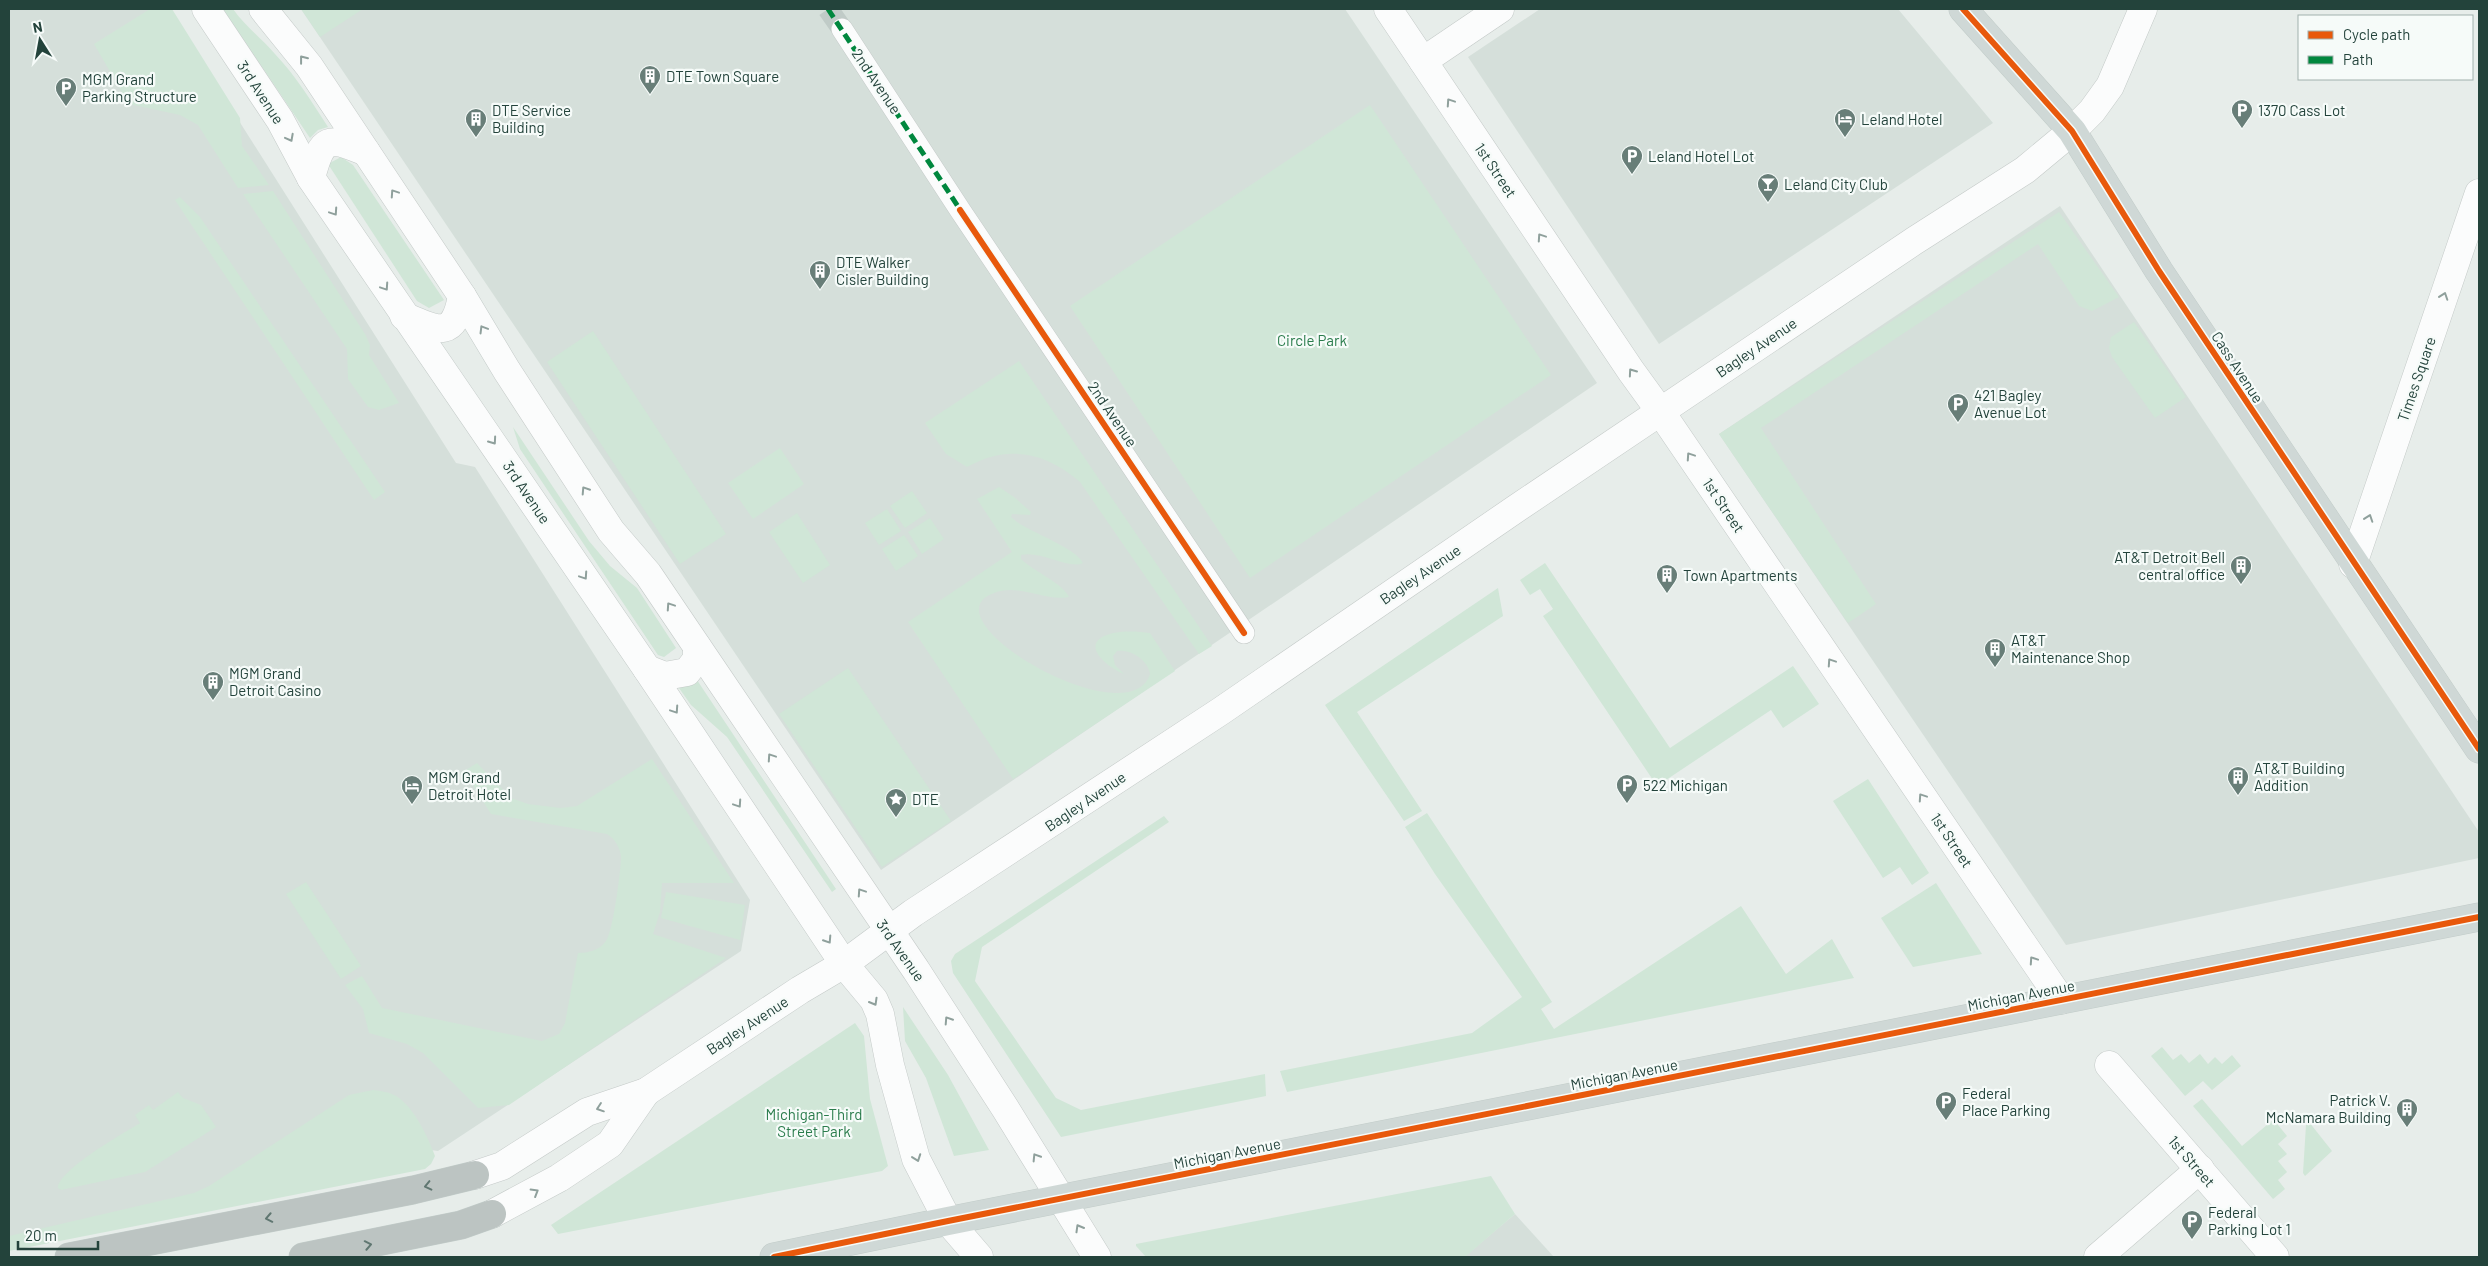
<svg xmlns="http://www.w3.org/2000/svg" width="2488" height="1266" viewBox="0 0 2488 1266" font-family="Barlow,sans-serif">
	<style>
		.built { fill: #d5dfda }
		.green { fill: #d0e6d7 }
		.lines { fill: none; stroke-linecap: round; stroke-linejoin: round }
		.pedestrian-tunnel { stroke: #c0cbc7; stroke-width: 21; stroke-dasharray: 21 11; stroke-linecap: butt }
		.pedestrian-casing { stroke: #c4cac8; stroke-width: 22 }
		.minor-casing { stroke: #c4cac8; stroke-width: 29 }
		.tertiary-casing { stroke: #c4cac8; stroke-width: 29 }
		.primary-casing { stroke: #c2ccc9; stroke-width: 29 }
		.motorway-casing { stroke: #c2ccc9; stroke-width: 29 }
		.pedestrian { stroke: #fbfcfc; stroke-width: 21 }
		.minor { stroke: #fbfcfc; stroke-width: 28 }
		.tertiary { stroke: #fbfcfc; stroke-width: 28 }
		.primary { stroke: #cfd8d6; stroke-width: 28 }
		.motorway { stroke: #bcc4c2; stroke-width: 28 }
		.quiet { stroke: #00873e; stroke-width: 5; stroke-dasharray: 10 5; stroke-linecap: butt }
		.cycleway-casing { stroke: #f6fbf9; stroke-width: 9 }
		.cycleway { stroke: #e8590c; stroke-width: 6 }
		.oneway { stroke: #8fa09c }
		.oneway2 { stroke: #607771 }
		.labels { text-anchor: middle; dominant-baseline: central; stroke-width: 4.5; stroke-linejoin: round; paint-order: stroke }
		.poi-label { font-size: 15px; fill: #23433b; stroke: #f6fbf9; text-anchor: start }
		.street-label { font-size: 15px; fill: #23433b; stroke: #f6fbf9 }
		.park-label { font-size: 15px; fill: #2a7c4c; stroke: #f6fbf9 }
	</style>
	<rect width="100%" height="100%" fill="#e7edea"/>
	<g class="built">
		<polygon points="9,9 168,9 456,463 475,467 750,900 741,951 438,1151 312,1134 184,1202 9,1237"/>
		<polygon points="301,9 1345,9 1597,383 881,870"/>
		<polygon points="1540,9 1898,9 1993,123 1659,344 1468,57"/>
		<polygon points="2060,206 2479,832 2479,858 2066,945 1719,434"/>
		<polygon points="1515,1214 1554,1257 1464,1257"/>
	</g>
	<g class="green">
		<polygon points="150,9 172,9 240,118 242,146 269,185 238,188 198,125 180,115 129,104 94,44"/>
		<path d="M223 9H233C245 26 261 38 275 54 296 76 311 101 328 127L318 130 310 138Z"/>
		<polygon points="301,9 363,9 320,37"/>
		<polygon points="1370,105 1551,375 1250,578 1070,306"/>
		<polygon points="341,157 353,165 444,300 429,308 417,301 328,164"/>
		<polygon points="273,191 365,334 370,345 369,355 399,403 379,410 368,407 348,379 347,349 243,194"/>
		<polygon points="180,197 200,217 385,492 374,500 175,200"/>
		<polygon points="2059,212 2119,297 2092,311 2079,306 2038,244 1761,428 1876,604 1848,623 1719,434"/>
		<polygon points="2134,322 2186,397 2155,418 2112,357 2109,348 2111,337"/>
		<polygon points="593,331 726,534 680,564 547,362"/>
		<path d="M1019 361 1212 646 1199 654 1080 482C1045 452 1008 444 967 467L946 454 925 423Z"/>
		<polygon points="513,427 589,541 610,566 637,588 676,648 664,657 658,655 520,449"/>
		<polygon points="780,448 804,484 753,519 728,483"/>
		<path d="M999 487 1014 497 1031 512 1030 515 1012 514 1011 517 1017 522C1031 532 1077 549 1083 563 1070 570 1040 550 1021 555V559C1033 571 1064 584 1069 597 1045 602 1019 583 994 593 922 619 1130 739 1150 674 1148 660 1131 649 1117 651L1113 656 1115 665 1124 674C1113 670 1080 648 1104 636 1117 630 1136 631 1150 633L1175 671 1013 779 908 622 1012 552 977 499Z"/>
		<polygon points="912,491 927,513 905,528 890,506"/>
		<polygon points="887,509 901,531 879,545 865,523"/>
		<polygon points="797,513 830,565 803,583 769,532"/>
		<polygon points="930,518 944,539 922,554 908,532"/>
		<polygon points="904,535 918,556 896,571 882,549"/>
		<polygon points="1545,563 1670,748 1793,666 1819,704 1783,728 1771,710 1657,786 1543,616 1553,609 1540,589 1530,595 1520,580"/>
		<polygon points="1498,588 1503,616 1357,712 1422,811 1404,821 1325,705"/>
		<polygon points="848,668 951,821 882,867 779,714"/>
		<polygon points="695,677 836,889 832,892 727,737 691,705 679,688"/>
		<path d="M652 759 734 883H662L660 912 653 934 726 958 509 1105 478 1108 423 1053 407 1044 369 1033 363 1009 345 985 362 976 382 1008 542 1041 559 1034 565 1023 578 953C588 953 600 950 606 941 613 932 621 869 621 857 620 847 615 839 607 834L491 814 464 771 477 763 511 798 528 804 561 808 577 806Z"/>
		<polygon points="1868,779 1929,873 1912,885 1900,867 1883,878 1833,801"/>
		<polygon points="1427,813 1552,1002 1541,1009 1554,1029 1741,906 1786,974 1832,939 1854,978 1287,1092 1280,1071 1472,1033 1522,997 1435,874 1405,827"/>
		<polygon points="1164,816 1169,822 982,947 975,981 1056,1098 1081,1110 1265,1074 1266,1096 1061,1137 953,973 951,961 955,954"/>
		<polygon points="306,882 361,966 341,979 286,894"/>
		<polygon points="1936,883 1982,954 1913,967 1881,918"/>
		<polygon points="666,892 745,905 740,940 661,918"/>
		<polygon points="903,1007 948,1075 989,1150 954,1156 926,1078 905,1041"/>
		<polygon points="855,1023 864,1036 870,1099 888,1166 882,1171 558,1234 551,1225"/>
		<polygon points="2162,1047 2173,1060 2181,1054 2189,1063 2200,1054 2208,1064 2215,1057 2222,1064 2232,1055 2241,1066 2212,1090 2203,1081 2185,1096 2151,1056"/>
		<path d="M373 1090C381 1091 389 1092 396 1096 414 1107 428 1137 435 1156L431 1164 425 1169 9 1251V1236L194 1193 209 1186 349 1095Z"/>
		<path d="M178 1092 183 1098 201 1105 216 1127 145 1172 61 1190 58 1188C58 1170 124 1133 140 1123L135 1115 149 1105 153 1110Z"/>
		<polygon points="2202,1099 2242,1146 2280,1114 2285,1120 2278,1125 2287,1136 2278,1144 2287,1154 2278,1161 2287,1172 2278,1180 2285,1189 2273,1199 2193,1106"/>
		<polygon points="2309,1122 2332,1151 2305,1176 2303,1173 2306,1125"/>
		<polygon points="1491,1176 1515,1214 1465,1257 1146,1257 1136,1246 1136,1244"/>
	</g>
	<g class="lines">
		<polyline class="pedestrian-tunnel" points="828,9 842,29"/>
		<g class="pedestrian-casing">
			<polyline id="pedestrian" points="842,29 960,210 1244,633"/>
		</g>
		<g class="minor-casing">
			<g id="minor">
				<polyline points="206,9 280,120 311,178 647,669 844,964 874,1000 880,1014 890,1065 916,1159 948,1221 979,1257"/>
				<polyline points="263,9 309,66 462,296 507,371 611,531 648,574 916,970 1005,1108 1097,1257"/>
				<polyline points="1423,61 1500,9"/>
				<path d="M311 178C322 136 328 136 366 152"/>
				<path d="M404 316C438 331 454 340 462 296"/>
				<polyline points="2353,564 2479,193"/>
				<polyline points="647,669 665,676 687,672 697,659 697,647"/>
				<polyline points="2109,1065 2275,1257"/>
				<polyline points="2098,1257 2200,1169"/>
			</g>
		</g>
		<g class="tertiary-casing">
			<g id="tertiary">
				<polyline points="1388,9 1631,371 1660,411 2061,1000"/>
				<polyline points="475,1175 502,1166 587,1112 646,1092 800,990 844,964 913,913 1221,711 1517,508 1914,241 2025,170 2072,131 2092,111 2110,86 2143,9"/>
				<polyline points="492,1214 559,1178 610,1144 646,1092"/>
			</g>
		</g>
		<g class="primary-casing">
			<g id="primary">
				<polyline points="1963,9 2072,131 2159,271 2479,749"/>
				<polyline points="774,1257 948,1221 2479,917"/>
			</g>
		</g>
		<g class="motorway-casing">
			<g id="motorway">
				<polyline points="69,1257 413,1190 475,1175"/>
				<polyline points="303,1257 461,1225 492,1214"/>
			</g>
		</g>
		<use href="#pedestrian" class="pedestrian"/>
		<use href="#minor" class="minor"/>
		<use href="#tertiary" class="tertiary"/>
		<use href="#primary" class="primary"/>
		<use href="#motorway" class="motorway"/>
		<polyline class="quiet" points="828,9 963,214"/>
		<g class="cycleway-casing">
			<g id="cycleway">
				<polyline points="1963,9 2072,131 2159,271 2479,749"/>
				<polyline points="960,210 1244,633"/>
				<polyline points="774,1257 948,1221 2479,917"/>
			</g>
		</g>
		<use href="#cycleway" class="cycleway"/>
	</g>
	<defs><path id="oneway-chevron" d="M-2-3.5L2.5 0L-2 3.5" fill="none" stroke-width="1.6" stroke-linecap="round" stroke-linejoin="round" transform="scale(1.25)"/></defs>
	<g class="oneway">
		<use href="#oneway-chevron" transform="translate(303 59) rotate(-128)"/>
		<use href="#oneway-chevron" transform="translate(1450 102) rotate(-124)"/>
		<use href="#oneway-chevron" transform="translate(290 138) rotate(62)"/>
		<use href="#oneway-chevron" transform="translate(394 193) rotate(-124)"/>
		<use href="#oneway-chevron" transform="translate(334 212) rotate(56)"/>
		<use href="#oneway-chevron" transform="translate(1541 237) rotate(-124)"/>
		<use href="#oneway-chevron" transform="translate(385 287) rotate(56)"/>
		<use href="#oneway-chevron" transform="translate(2444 296) rotate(-71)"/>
		<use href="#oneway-chevron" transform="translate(483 329) rotate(-121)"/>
		<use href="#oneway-chevron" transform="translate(1632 372) rotate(-125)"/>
		<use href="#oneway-chevron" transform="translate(493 441) rotate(55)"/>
		<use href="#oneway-chevron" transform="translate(1690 456) rotate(-124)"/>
		<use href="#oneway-chevron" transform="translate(585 490) rotate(-123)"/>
		<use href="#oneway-chevron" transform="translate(2369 518) rotate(-71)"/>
		<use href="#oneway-chevron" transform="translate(584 576) rotate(56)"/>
		<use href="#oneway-chevron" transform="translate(670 606) rotate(-124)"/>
		<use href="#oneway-chevron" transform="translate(1831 662) rotate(-124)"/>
		<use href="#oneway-chevron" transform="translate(675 710) rotate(56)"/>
		<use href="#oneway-chevron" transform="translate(771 757) rotate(-124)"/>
		<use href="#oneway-chevron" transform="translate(1922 797) rotate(-124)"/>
		<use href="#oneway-chevron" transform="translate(738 804) rotate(56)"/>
		<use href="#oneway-chevron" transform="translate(861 892) rotate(-124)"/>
		<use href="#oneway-chevron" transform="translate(828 940) rotate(57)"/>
		<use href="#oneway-chevron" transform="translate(2033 960) rotate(-124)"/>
		<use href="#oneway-chevron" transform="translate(874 1002) rotate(60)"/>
		<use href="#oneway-chevron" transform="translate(948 1020) rotate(-123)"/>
		<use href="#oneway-chevron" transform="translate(600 1108) rotate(161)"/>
		<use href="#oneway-chevron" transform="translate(1036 1157) rotate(-122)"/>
		<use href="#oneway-chevron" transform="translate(917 1158) rotate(70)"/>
		<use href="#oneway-chevron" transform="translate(535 1192) rotate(-31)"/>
		<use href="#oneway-chevron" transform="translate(1079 1228) rotate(-120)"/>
	</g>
	<g class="oneway2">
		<use href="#oneway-chevron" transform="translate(428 1186) rotate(167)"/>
		<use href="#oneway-chevron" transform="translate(269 1218) rotate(169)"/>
		<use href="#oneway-chevron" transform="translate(368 1245) rotate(-11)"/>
	</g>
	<defs>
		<g id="building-pin" transform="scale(1.125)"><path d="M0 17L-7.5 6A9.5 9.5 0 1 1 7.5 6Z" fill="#687e78" stroke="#f6fbf9"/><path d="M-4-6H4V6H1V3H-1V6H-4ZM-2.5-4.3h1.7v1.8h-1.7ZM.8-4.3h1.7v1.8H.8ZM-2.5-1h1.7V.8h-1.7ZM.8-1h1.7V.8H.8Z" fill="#fff"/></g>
		<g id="parking-pin" transform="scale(1.125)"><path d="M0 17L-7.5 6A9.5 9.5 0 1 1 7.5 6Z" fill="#687e78" stroke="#f6fbf9"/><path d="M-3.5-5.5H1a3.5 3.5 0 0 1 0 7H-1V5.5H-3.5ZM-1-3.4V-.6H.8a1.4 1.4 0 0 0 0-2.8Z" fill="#fff"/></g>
		<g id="hotel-pin" transform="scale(1.125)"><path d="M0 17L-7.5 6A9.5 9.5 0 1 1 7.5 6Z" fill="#687e78" stroke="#f6fbf9"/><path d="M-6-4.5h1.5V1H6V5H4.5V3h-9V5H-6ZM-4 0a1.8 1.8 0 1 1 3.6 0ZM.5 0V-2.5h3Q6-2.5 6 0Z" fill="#fff"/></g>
		<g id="bar-pin" transform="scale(1.125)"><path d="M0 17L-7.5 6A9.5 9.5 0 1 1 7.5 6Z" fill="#687e78" stroke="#f6fbf9"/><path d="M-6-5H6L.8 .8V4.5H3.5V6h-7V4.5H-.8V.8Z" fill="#fff"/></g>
		<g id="sight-pin" transform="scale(1.125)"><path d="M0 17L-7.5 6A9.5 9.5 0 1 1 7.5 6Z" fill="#687e78" stroke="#f6fbf9"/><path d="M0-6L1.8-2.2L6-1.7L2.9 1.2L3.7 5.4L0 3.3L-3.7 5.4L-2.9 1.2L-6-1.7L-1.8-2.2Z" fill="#fff"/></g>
	</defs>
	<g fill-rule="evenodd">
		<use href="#building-pin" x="650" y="76"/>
		<use href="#parking-pin" x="66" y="88"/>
		<use href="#parking-pin" x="2242" y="110"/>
		<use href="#building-pin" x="476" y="119"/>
		<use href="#hotel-pin" x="1845" y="119"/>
		<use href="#parking-pin" x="1632" y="156"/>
		<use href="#bar-pin" x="1768" y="184"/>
		<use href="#building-pin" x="820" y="271"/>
		<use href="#parking-pin" x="1958" y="404"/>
		<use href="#building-pin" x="2241" y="566"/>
		<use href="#building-pin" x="1667" y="575"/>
		<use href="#building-pin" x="1995" y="649"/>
		<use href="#building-pin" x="213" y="682"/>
		<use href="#building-pin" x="2238" y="777"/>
		<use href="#parking-pin" x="1627" y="785"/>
		<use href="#hotel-pin" x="412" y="786"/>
		<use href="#sight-pin" x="896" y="799"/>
		<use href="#parking-pin" x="1946" y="1102"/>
		<use href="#building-pin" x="2407" y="1109"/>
		<use href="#parking-pin" x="2192" y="1221"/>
	</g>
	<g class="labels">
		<g class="poi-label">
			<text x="666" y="76">DTE Town Square</text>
			<text x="82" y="79">MGM Grand<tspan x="82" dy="17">Parking Structure</tspan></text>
			<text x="492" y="110">DTE Service<tspan x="492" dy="17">Building</tspan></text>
			<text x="2258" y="110">1370 Cass Lot</text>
			<text x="1861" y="119">Leland Hotel</text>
			<text x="1648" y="156">Leland Hotel Lot</text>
			<text x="1784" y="184">Leland City Club</text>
			<text x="836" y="262">DTE Walker<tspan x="836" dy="17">Cisler Building</tspan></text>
			<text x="1974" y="395">421 Bagley<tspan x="1974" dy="17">Avenue Lot</tspan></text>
			<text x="2225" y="557" text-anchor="end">AT&amp;T Detroit Bell<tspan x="2225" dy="17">central office</tspan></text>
			<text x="1683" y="575">Town Apartments</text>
			<text x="2011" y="640">AT&amp;T<tspan x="2011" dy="17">Maintenance Shop</tspan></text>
			<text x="229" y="673">MGM Grand<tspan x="229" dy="17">Detroit Casino</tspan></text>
			<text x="2254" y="768">AT&amp;T Building<tspan x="2254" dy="17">Addition</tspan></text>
			<text x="428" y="777">MGM Grand<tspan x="428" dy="17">Detroit Hotel</tspan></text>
			<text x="1643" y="785">522 Michigan</text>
			<text x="912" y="799">DTE</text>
			<text x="1962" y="1093">Federal<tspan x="1962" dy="17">Place Parking</tspan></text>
			<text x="2391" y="1100" text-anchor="end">Patrick V.<tspan x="2391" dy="17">McNamara Building</tspan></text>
			<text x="2208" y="1212">Federal<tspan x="2208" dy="17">Parking Lot 1</tspan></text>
		</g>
		<g class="street-label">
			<text transform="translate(877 81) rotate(56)">2nd Avenue</text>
			<text transform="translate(261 92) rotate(57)">3rd Avenue</text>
			<text transform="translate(1496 170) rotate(56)">1st Street</text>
			<text transform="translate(1756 347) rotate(-34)">Bagley Avenue</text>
			<text transform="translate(2238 367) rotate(57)">Cass Avenue</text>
			<text transform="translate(2416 379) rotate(-71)">Times Square</text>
			<text transform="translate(1113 414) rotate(56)">2nd Avenue</text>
			<text transform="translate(527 492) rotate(56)">3rd Avenue</text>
			<text transform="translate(1724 505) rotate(56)">1st Street</text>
			<text transform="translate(1420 574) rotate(-34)">Bagley Avenue</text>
			<text transform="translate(1085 801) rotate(-34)">Bagley Avenue</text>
			<text transform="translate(1952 840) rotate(56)">1st Street</text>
			<text transform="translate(901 950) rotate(55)">3rd Avenue</text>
			<text transform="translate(2021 995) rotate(-11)">Michigan Avenue</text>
			<text transform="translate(747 1025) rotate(-33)">Bagley Avenue</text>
			<text transform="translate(1624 1074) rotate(-11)">Michigan Avenue</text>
			<text transform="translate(1227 1153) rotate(-11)">Michigan Avenue</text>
			<text transform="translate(2192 1161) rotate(49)">1st Street</text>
		</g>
		<g class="park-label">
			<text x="1312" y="340">Circle Park</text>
			<text x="814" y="1114">Michigan-Third<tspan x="814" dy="17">Street Park</tspan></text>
		</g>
	</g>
	<rect width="2488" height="1266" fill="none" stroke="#23433b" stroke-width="20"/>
	<rect x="2298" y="15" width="175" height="65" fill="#f6fbf9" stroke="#a2b1ad"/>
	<rect x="2308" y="31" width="25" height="8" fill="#e8590c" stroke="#a2b1ad"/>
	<text x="2343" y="40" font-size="15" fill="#23433b">Cycle path</text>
	<rect x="2308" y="56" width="25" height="8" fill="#00873e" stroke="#a2b1ad"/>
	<text x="2343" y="65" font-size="15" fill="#23433b">Path</text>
	<g transform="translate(40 40) rotate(349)" stroke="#f6fbf9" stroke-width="4" paint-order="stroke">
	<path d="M0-4L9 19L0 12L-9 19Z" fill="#23433b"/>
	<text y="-8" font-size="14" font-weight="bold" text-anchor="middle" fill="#23433b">N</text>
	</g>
	<path d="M18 1241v8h80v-8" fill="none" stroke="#23433b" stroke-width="2.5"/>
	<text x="25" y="1241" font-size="15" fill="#23433b" stroke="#f6fbf9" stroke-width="4" paint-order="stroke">20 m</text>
</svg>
